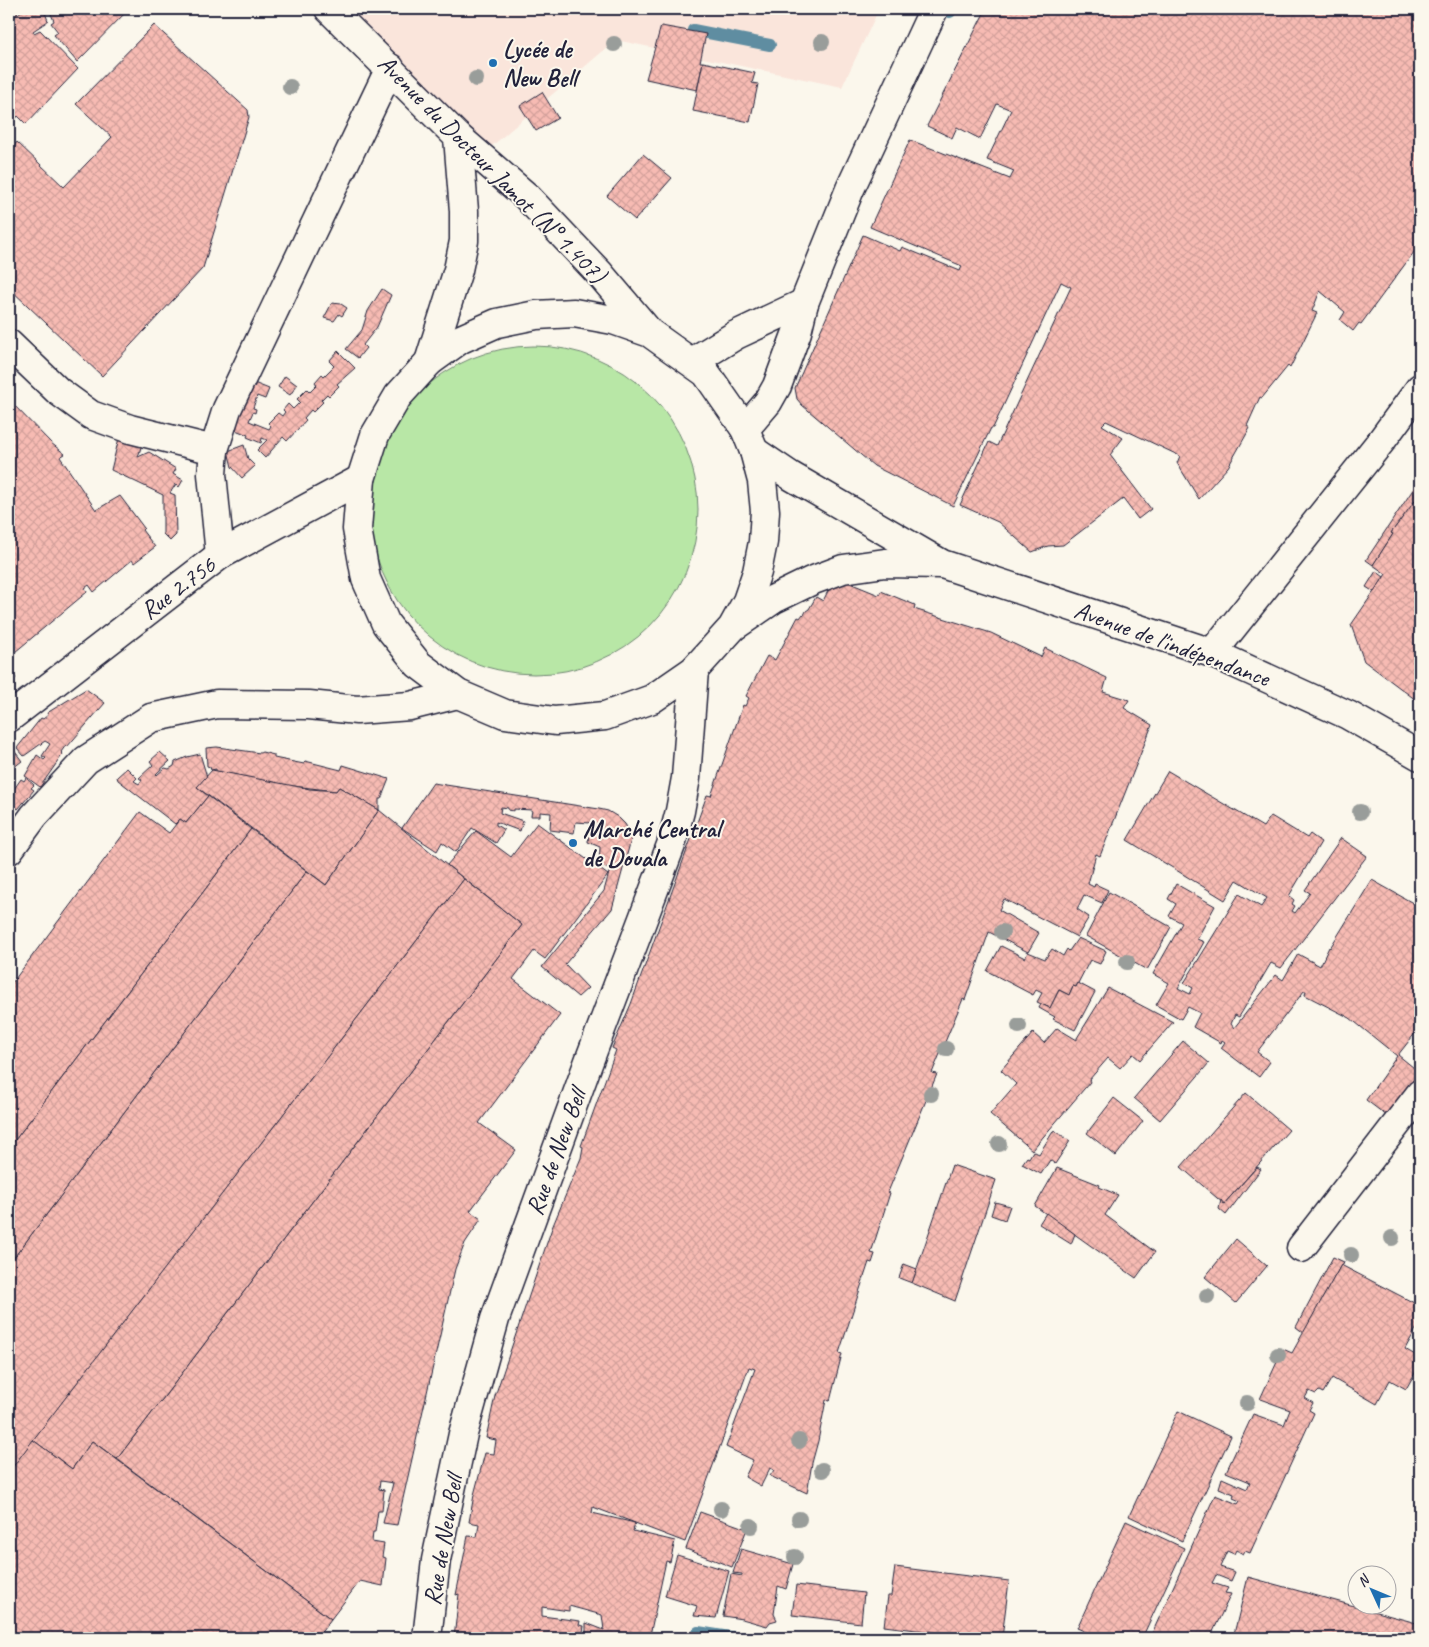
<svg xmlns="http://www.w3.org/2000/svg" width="1429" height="1647" viewBox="0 0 1429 1647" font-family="Caveat,sans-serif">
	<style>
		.built { fill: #fae5db }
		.grass { fill: #b8e7a6; stroke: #6d8470 }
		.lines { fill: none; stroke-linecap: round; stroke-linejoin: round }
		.stream { stroke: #5e8da1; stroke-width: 12 }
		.building { fill: url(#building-cross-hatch); stroke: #22223b }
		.minor-casing { stroke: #22223b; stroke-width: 31 }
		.tertiary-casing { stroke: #22223b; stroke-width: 31 }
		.secondary-casing { stroke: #22223b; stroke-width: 31 }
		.minor { stroke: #fbf7ec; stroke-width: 28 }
		.tertiary { stroke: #fbf7ec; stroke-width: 28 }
		.secondary { stroke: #fbf7ec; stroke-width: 28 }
		.tree { fill: #999d9a }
		.poi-dot { fill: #1f6fb2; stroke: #fbf7ec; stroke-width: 2 }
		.labels { text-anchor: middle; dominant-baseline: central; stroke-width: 4; stroke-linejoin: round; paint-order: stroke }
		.poi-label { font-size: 25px; font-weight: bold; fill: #22223b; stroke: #fbf7ec; text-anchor: start }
		.street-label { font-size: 25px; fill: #22223b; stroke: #fbf7ec }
	</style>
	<defs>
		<pattern id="building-cross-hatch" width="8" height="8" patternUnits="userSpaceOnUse" patternTransform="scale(1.25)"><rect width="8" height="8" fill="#f7bbb3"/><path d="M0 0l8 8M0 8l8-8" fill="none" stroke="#d3a09b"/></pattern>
	</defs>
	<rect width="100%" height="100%" fill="#fbf7ec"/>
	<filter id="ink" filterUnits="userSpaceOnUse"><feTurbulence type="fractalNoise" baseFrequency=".02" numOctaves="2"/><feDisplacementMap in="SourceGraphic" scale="10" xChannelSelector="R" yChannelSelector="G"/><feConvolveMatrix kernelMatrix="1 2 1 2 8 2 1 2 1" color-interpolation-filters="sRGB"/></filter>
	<g filter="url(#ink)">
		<polygon class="built" points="342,9 879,9 842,87 616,40 486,151"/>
		<circle class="grass" cx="534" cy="510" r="164"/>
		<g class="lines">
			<g class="stream">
				<polyline points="950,12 951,9"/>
				<polyline points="693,30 770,45"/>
				<polyline points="698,1632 736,1638"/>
			</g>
		</g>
		<g class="building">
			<polygon points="9,9 13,9 18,14 24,9 44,9 48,21 33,31 34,33 40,30 78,69 26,124 18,116 9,127"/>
			<polygon points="49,9 129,9 77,62 54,35 58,32 51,23 54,21"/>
			<polygon points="986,9 1353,9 1355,10 1356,9 1420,9 1420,244 1361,324 1359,323 1353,331 1340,320 1345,312 1320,291 1312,311 1317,313 1290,368 1288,366 1262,398 1260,397 1247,426 1250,428 1228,467 1199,499 1177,463 1180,456 1106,421 1102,425 1123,438 1110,455 1151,509 1138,519 1123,499 1063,545 1048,546 1032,552 998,522 960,505 989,442 997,446 1071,287 1061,282 993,428 991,428 953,506 874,466 802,405 797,399 795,388 863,235 900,251 902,247 960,271 962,266 870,227 910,140 1010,179 1014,171 987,160 1011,110 997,104 980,139 957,127 952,138 927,126"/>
			<polygon points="154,25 248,110 249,117 203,268 102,376 9,288 9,151 17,142 64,187 112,137 76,104"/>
			<polygon points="661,26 706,34 700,62 703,62 697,90 646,79"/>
			<polygon points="703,62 755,73 752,83 758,84 750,122 693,111"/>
			<polygon points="542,92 558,118 536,131 520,106"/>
			<polygon points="643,154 672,178 635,220 607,196"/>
			<polygon points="382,289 391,295 377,327 363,345 366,348 358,358 346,349 362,330 368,311"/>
			<polygon points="332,303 341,304 347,308 342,316 339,314 334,321 324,318"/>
			<polygon points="338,351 355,368 337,384 339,386 329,396 327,394 321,400 323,402 313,412 311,410 304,418 306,420 287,441 283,437 265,458 257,450 267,440 262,438 261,443 247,437 248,435 228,427 246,389 251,392 254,383 269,389 265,399 257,396 253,408 256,409 255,413 253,412 249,421 269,429 271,426 268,423 278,413 282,416 285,412 283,410 288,404 293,409 300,402 297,399 307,389 310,392 317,385 315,382 322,374 324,376 334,366 329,361"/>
			<polygon points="285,376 297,385 290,395 278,387"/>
			<polygon points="9,400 51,443 65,454 60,457 96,510 120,496 144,528 142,530 155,547 134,563 132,560 94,592 89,585 85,588 87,592 9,657"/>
			<polygon points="119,438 142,444 138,457 149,452 176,469 173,474 183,480 179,487 176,484 170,493 175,495 176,535 170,541 163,534 163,495 111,470"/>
			<polygon points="244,445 248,459 255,466 242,478 232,467 228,451"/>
			<polygon points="1416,485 1420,488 1420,495 1391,533 1393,534 1373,565 1366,560"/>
			<polygon points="1420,494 1420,703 1364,661 1351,625 1386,574 1373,565 1393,534 1391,533"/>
			<polygon points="1376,571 1384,577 1374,592 1366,587"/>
			<polygon points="835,577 879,595 881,591 915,605 914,609 991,633 1041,657 1045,648 1107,678 1103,692 1129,700 1124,708 1152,725 1100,856 1096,854 1088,884 1094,887 1095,884 1108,890 1102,903 1084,895 1077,909 1089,917 1077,937 1004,899 999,910 1039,933 1028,952 989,932 965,1000 963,999 932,1073 937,1074 888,1192 890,1193 871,1253 875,1254 872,1263 869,1262 839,1353 842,1354 830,1401 826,1400 818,1441 812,1463 807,1493 770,1476 774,1470 770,1468 761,1486 745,1477 753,1460 726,1447 755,1369 749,1367 685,1542 593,1507 592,1513 635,1523 633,1531 675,1541 670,1562 666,1561 650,1635 630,1632 629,1638 593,1638 586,1633 586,1623 604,1630 602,1615 569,1606 569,1611 542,1607 542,1616 580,1621 579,1625 584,1626 582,1638 454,1638 459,1594 456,1595 468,1536 477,1537 479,1524 469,1522 474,1495 485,1453 494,1454 496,1440 486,1438 495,1396 552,1228 581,1158 583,1147 581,1146 616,1050 612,1048 631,1004 707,795 711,796 743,705 745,706 749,698 746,696 767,656 775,660 798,617 800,618 803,614 804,615 806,611 809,609 816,597 823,601"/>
			<polygon points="9,671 16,678 9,683"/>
			<polygon points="86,689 105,703 67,747 66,745 61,752 63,754 40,787 25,776 37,755 44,760 46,758 42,756 50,744 45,741 24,756 17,748 41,718 43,719 48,715 47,713"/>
			<polygon points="217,747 260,753 262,752 274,755 274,758 304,764 305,761 341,770 343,765 389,779 381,799 379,799 379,810 339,787 336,791 284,785 216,771 216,769 211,770 210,767 207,766 206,748"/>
			<polygon points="13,749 22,761 9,771 9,753"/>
			<polygon points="160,752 170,761 156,774 157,775 165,768 169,769 174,766 175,762 187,757 200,754 207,777 197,787 208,796 186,823 180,819 175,824 118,780 117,777 127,768 137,778 134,781 139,784 142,780 139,778 153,765 150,761"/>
			<polygon points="212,770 310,789 336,791 339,787 379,810 326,885 197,787"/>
			<polygon points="1168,771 1263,827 1271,816 1307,838 1310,834 1321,842 1289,896 1294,900 1292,904 1295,906 1292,911 1295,913 1310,893 1305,890 1341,838 1367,856 1281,968 1271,963 1239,1017 1235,1015 1231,1024 1234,1028 1276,975 1283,980 1298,954 1320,966 1329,947 1330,948 1372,880 1420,907 1420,1027 1398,1055 1419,1072 1387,1116 1366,1100 1397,1056 1350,1018 1305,995 1306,991 1304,991 1257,1052 1270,1062 1259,1077 1221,1048 1225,1042 1222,1040 1221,1043 1193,1027 1200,1013 1188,1007 1181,1019 1156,1005 1169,983 1153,974 1182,923 1169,916 1176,904 1168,899 1176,884 1215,906 1197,939 1204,942 1178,988 1190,994 1193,988 1184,983 1239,894 1261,907 1267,898 1237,880 1225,900 1127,840"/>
			<polygon points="26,778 34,785 31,788 34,790 18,809 9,803 9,785 14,789 21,779 24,781"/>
			<polygon points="433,783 599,809 608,811 618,817 625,824 632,836 612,909 565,964 588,988 578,997 542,967 604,891 610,869 599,866 600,847 588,842 590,823 576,822 574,833 550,830 551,813 540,812 540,816 531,816 532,810 514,809 514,811 508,810 508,808 501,807 500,813 523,821 520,831 496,822 496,825 504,830 496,843 472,828 456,852 442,842 437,851 402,828"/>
			<polygon points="208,796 251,829 9,1148 9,987 140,812 169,833 180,819 186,823"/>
			<polygon points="379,810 464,879 9,1472 9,1264 307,871 326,885"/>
			<polygon points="537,823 608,875 545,959 534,951 513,979 560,1015 479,1123 516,1150 470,1211 481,1219 465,1243 455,1269 397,1525 383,1523 393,1483 380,1481 379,1489 384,1490 382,1511 378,1511 375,1532 373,1532 372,1542 384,1544 382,1557 386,1558 383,1586 360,1581 331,1619 117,1459 522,925 447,865 476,831 511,857"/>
			<polygon points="251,829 307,871 9,1264 9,1148"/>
			<polygon points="464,879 522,925 117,1459 92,1441 72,1469 33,1440"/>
			<polygon points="1109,892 1171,927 1147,970 1086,936"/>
			<polygon points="1078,938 1106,951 1100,964 1090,960 1076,987 1073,986 1069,995 1059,990 1050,1008 1037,1002 1042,993 1036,990 1033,995 987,971 1001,946 1025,958 1028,952 1045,959 1052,949 1063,956 1067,949 1069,951"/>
			<polygon points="1078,983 1095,992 1075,1030 1053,1019 1055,1017 1039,1008 1041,1004 1050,1008 1059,990 1069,995 1073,986 1076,987"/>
			<polygon points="1108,988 1173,1022 1140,1060 1133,1054 1120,1068 1108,1058 1089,1080 1090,1082 1032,1150 990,1114 1016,1084 1001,1070 1033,1033 1044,1043 1057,1028 1077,1040 1077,1038"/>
			<polygon points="1183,1041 1209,1063 1160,1120 1134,1098"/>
			<polygon points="1246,1093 1289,1130 1224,1204 1181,1167"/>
			<polygon points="1114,1098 1143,1121 1116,1156 1087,1133"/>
			<polygon points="1054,1130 1070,1141 1055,1164 1050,1160 1041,1174 1022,1164 1027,1157 1029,1158 1033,1151 1039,1154"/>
			<polygon points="952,1165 996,1180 955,1301 912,1283"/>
			<polygon points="1257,1167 1261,1169 1226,1215 1219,1209 1221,1200 1224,1204"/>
			<polygon points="1057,1168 1100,1185 1099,1187 1118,1195 1105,1215 1155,1252 1136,1278 1035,1206"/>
			<polygon points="995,1202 1010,1206 1005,1220 991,1215"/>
			<polygon points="1046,1213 1075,1234 1071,1244 1039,1224"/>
			<polygon points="1236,1239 1267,1266 1236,1303 1205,1277"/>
			<polygon points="1333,1257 1344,1262 1343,1265 1341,1265 1304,1333 1296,1327"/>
			<polygon points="904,1264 917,1269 912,1283 899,1278"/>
			<polygon points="1341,1265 1420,1306 1420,1322 1405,1349 1420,1358 1420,1364 1406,1389 1390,1380 1377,1404 1332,1378 1323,1393 1319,1391 1316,1394 1309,1391 1305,1398 1313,1403 1309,1410 1314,1413 1250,1553 1245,1551 1243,1554 1236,1550 1234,1554 1227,1551 1220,1567 1235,1572 1231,1581 1216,1575 1212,1583 1228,1588 1225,1593 1231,1594 1210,1638 1150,1638 1215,1495 1238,1504 1240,1501 1233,1498 1234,1494 1219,1488 1222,1478 1247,1489 1250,1482 1226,1472 1253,1414 1284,1425 1290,1410 1260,1399 1283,1349 1292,1353"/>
			<polygon points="1178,1411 1231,1436 1182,1541 1129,1516"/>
			<polygon points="33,1440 72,1469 92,1441 331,1619 317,1638 9,1638 9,1472"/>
			<polygon points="700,1512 747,1529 732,1567 686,1549"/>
			<polygon points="1126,1521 1184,1548 1142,1638 1100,1638 1077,1628"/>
			<polygon points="741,1549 793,1564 786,1589 778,1586 774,1614 777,1620 770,1622 767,1626 742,1619 723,1616 731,1574 742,1576 742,1574 733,1573"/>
			<polygon points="677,1555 729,1571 716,1618 694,1616 697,1606 665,1596"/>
			<polygon points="895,1567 1009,1581 1002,1638 981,1638 884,1626 888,1596 891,1596"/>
			<polygon points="1248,1577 1420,1624 1420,1638 1233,1638"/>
			<polygon points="796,1585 864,1593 861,1623 792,1615"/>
		</g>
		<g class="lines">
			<g class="minor-casing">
				<g id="minor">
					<polyline points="9,344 58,391 91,415 130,429 214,450"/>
					<polyline points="220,555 212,474 214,450 227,409 390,68"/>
					<polyline points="9,850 34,816 86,760 151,718 217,704 309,705 357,710 410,706 458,694"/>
					<polyline points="1301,1248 1420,1094"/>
				</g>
			</g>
			<g class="tertiary-casing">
				<g id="tertiary">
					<polyline points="692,362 736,335 804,303"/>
					<polyline points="745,429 768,402 777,386 797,332 804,303 850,189 934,9"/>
					<polyline points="1212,653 1382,440 1420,388"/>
					<polyline points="9,718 220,555 361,479"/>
				</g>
			</g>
			<g class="secondary-casing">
				<g id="secondary">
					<polyline points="329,9 458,137 526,196 600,274 650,333 706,373 745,429 754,451 762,481 765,511 763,542 757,572 747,601 732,628 694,670 652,699 605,716 555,721 505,714 458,694 418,664 386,624 366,579 357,529 361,479 375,435 398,396 429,362 461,339 497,323 536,315 574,313 613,320 650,333"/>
					<polyline points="429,362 458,270 464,241 464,211 458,137"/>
					<polyline points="754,451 791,476 942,564 1212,653 1348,715 1420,756"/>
					<polyline points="736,625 774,599 811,581 843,569 885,563 941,564"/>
					<polyline points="427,1638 436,1560 463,1434 495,1319 589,1061 671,845 680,811 686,778 694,670"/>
				</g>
			</g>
			<use href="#minor" class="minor"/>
			<use href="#tertiary" class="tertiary"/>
			<use href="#secondary" class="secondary"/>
		</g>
		<g class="tree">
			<circle cx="822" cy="42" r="8"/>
			<circle cx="614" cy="44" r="8"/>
			<circle cx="476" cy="79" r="8"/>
			<circle cx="290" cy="87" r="8"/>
			<circle cx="1360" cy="812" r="8"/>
			<circle cx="1002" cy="932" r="8"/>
			<circle cx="1127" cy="962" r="8"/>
			<circle cx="1019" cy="1026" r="8"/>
			<circle cx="946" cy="1049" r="8"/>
			<circle cx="931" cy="1094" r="8"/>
			<circle cx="999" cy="1144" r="8"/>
			<circle cx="1392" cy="1238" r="8"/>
			<circle cx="1351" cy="1255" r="8"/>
			<circle cx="1207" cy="1296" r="8"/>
			<circle cx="1278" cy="1355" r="8"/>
			<circle cx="1247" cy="1403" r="8"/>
			<circle cx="799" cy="1441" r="8"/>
			<circle cx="822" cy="1470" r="8"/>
			<circle cx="721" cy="1509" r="8"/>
			<circle cx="799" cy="1519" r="8"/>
			<circle cx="751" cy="1526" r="8"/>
			<circle cx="795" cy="1557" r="8"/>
		</g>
	</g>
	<g class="poi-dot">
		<circle cx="493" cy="63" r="5"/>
		<circle cx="573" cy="843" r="5"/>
	</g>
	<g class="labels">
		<g class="poi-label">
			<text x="503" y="49">Lycée de<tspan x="503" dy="29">New Bell</tspan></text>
			<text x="583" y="829">Marché Central<tspan x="583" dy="29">de Douala</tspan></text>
		</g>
		<g class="street-label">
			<text transform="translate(492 169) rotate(45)">Avenue du Docteur Jamot (N° 1.407)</text>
			<text transform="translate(178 588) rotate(-37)">Rue 2.756</text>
			<text transform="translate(1172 644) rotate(20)">Avenue de l'indépendance</text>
			<text transform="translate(556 1152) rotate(-70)">Rue de New Bell</text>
			<text transform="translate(443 1540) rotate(-80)">Rue de New Bell</text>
		</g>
	</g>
	<rect width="1429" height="1647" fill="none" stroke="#fbf7ec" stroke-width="30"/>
	<rect x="15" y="15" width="1399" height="1617" fill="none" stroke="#22223b" stroke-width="2" filter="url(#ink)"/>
	<g transform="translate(1372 1590) rotate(314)"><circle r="24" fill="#fbf7ec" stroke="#a4a2a5"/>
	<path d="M0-4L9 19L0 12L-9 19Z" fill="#1f6fb2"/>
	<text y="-8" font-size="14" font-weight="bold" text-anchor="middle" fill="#22223b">N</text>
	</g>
</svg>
